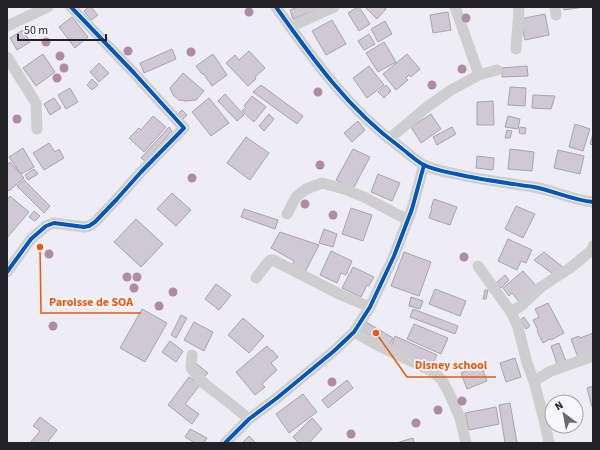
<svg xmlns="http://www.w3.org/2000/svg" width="600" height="450" viewBox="0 0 600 450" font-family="'Source Sans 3',sans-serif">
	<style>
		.building { fill: #d0c8d4; stroke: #a7a5aa }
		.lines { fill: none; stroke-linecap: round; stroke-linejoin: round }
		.minor { stroke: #ceced0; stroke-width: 11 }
		.cycleway-casing { stroke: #f8f7fd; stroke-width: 6 }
		.cycleway { stroke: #0057b8; stroke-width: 4 }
		.tree { fill: #b18ba5 }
		.leader { fill: none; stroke: #e8590c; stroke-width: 1.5 }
		.callout-dot { fill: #e8590c; stroke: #f8f7fd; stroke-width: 1.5 }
		.callout-label { font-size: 12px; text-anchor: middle; font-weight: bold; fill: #e8590c; stroke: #f8f7fd; stroke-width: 3.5; stroke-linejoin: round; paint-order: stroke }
	</style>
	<rect width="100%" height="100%" fill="#eeecf4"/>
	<g class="building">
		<polygon points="89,7 91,7 98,15 91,20 84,11"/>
		<polygon points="298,7 323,7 293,19 290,10"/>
		<polygon points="358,7 359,7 370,24 359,31 348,13"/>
		<polygon points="367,7 384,7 386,9 377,19 366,8"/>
		<polygon points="563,7 584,7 564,10"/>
		<polygon points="448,12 451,30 433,33 430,15"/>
		<polygon points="545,14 549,35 525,40 520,19"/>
		<polygon points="72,17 88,37 75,48 59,27"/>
		<polygon points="332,20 346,44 326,55 312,31"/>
		<polygon points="385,21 392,34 378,42 371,29"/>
		<polygon points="23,30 30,42 17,50 10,38"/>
		<polygon points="369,34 375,44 364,50 358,41"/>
		<polygon points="384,42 396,62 378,72 366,53"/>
		<polygon points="172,49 176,59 144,73 140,63"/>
		<polygon points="249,51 265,68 255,77 256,79 248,86 226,63 235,55 239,60"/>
		<polygon points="43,54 55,72 36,86 23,68"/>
		<polygon points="213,54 227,75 212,86 203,73 202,74 196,66"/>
		<polygon points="407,54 420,69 411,77 409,75 406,78 408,80 396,90 383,74"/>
		<polygon points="99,63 109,73 99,82 90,72"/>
		<polygon points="369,66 384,85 367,98 353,78"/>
		<polygon points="527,66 528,76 502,77 502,68"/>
		<polygon points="183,73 204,91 196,100 186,101 179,100 173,95 170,88"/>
		<polygon points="92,79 98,85 92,90 87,85"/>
		<polygon points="261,85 303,116 297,124 253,92"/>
		<polygon points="386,85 391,91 384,98 378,92"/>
		<polygon points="510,87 526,88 525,106 508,105"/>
		<polygon points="70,88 78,102 66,109 58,95"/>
		<polygon points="225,94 244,115 237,121 218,101"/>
		<polygon points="533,95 555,96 551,109 532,108"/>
		<polygon points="252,96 266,107 254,122 242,111 246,107 244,106"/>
		<polygon points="54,98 61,108 50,115 44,104"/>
		<polygon points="209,98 229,123 211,136 192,112"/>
		<polygon points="493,101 494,125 477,125 477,102"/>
		<polygon points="182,110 187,115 183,119 178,114"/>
		<polygon points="269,114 274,119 264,131 259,126"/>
		<polygon points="431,114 441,129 421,143 411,127"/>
		<polygon points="153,116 166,127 144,152 129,138 139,128 141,130"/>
		<polygon points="508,116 520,119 518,129 505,127"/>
		<polygon points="358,121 365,130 352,142 344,133"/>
		<polygon points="575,124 590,129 583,151 569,147"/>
		<polygon points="169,127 172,131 145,161 141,158"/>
		<polygon points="452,127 456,134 437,145 433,137"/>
		<polygon points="520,127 526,128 525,134 519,133"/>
		<polygon points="507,130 512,131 510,138 505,138"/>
		<polygon points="593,134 593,145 590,144"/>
		<polygon points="246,137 269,153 250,180 227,163"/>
		<polygon points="49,143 55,152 59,149 64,158 44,170 33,153"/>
		<polygon points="23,148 34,167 21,174 9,157"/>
		<polygon points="353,149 370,157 353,189 336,180"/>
		<polygon points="510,149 534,152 532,171 508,169"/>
		<polygon points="558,150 584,156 580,174 554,168"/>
		<polygon points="477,156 494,158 493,170 476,168"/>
		<polygon points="10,162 24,178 9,191 7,189 7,165"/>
		<polygon points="34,169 38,174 28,180 25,175"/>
		<polygon points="378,174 400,183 392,201 371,192"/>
		<polygon points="24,180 50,206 44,213 17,186"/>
		<polygon points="172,193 191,210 176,226 157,209"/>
		<polygon points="10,196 29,212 7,238 7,200"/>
		<polygon points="434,199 457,207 450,225 429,218 432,208 431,208"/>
		<polygon points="516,206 535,214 523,238 505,229"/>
		<polygon points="351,208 372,215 363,241 342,234"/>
		<polygon points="244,209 278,220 275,229 241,217"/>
		<polygon points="34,211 40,216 35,221 29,217"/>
		<polygon points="136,219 163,244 141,267 114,242"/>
		<polygon points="324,229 337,234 333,247 319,243"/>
		<polygon points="280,232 319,245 305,272 292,265 294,261 271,248"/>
		<polygon points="508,239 532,250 526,263 521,261 517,270 498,261"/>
		<polygon points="331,251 352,261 346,275 341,273 337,283 320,275"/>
		<polygon points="404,252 431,262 419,296 391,286"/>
		<polygon points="544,252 564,268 557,277 534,260"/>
		<polygon points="353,267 374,277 369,286 367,285 361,297 342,288"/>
		<polygon points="523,271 539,289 521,304 512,293 509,296 503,288"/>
		<polygon points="505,275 509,280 501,288 496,283"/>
		<polygon points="216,284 231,295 219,310 205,299"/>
		<polygon points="435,289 466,301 460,316 429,304"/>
		<polygon points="485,290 488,290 486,299 483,299"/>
		<polygon points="411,297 423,301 420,309 409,306"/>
		<polygon points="548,303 564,333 551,340 550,339 543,343 537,331 538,330 533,320 539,317 535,309"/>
		<polygon points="142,309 167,323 145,362 120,348"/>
		<polygon points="413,309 458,326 455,334 410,317"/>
		<polygon points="181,315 187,318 176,338 171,335"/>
		<polygon points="524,317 530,326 526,329 520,320"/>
		<polygon points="243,318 264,336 249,353 228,335"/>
		<polygon points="194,322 213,332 204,351 184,340"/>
		<polygon points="366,322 393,338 389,346 361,330"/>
		<polygon points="414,324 448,338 441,354 407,339"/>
		<polygon points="593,333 593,354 579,360 571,339 579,336 580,338"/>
		<polygon points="395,336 437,355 432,365 391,347"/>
		<polygon points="170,341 183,351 176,362 162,352"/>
		<polygon points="559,343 568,367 559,370 551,346"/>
		<polygon points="267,346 271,351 272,350 278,357 271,363 277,370 262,384 265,387 255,395 236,372"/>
		<polygon points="515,358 521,377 506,382 500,363"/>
		<polygon points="197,364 208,373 204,377 193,368"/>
		<polygon points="481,365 487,381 467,389 461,373"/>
		<polygon points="189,377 200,385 185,404 199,414 192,424 168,405"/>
		<polygon points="347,380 353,388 328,408 322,400"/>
		<polygon points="593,386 593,407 592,407 587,388"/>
		<polygon points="303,394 317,412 289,433 276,414"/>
		<polygon points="510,403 517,443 505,443 499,405"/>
		<polygon points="496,407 499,424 469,430 465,413"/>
		<polygon points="40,417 57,430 47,443 30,443 40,431 33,426"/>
		<polygon points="312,418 322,429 309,443 299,443 293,437"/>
		<polygon points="190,429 207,438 204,443 195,443 185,437"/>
		<polygon points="249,436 256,443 242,443"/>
		<polygon points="413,438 414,442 412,443 396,443"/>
	</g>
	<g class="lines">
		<g class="minor">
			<path d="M276 7C312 58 349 110 400 147 408 153 416 161 424 165 434 170 446 172 456 174 482 180 508 183 534 187 554 191 573 200 593 202"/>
			<polyline points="455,7 479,75"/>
			<polyline points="555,7 556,15"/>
			<polyline points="7,26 48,7"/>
			<polyline points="290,27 334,7"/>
			<polyline points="516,49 519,11 518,7"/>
			<polyline points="7,57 36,103 37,129"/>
			<polyline points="389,139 427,107 451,90 479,75 497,70"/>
			<polyline points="287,214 296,197 306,189 322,183 344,189 364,197 408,220"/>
			<polyline points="478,266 511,312"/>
			<polyline points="7,272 31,239 46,226 54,223 84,227 89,226 95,222 117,199 141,172 184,128 135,74 71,7"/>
			<polyline points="256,278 269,261 271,260 273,260 341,295 370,307"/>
			<polyline points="354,332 375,344 432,371 442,380 450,395 460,418 466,443"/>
			<polyline points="192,355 191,368 199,378 205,384 233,406 249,419"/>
			<polyline points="534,381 551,371 593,356"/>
			<polyline points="225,443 249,419 277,398 334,351 354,332 370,307 394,256 412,209 424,165"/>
			<polyline points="549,443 545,424 534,381 527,363 518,327 511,312 522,305 541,287 570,268 592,250 593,246"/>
		</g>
		<g class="cycleway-casing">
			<g id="cycleway">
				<path d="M276 7C312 58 349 110 400 147 408 153 416 161 424 165 434 170 446 172 456 174 482 180 508 183 534 187 554 191 573 200 593 202"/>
				<polyline points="7,272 31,239 46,226 54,223 84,227 89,226 95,222 117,199 141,172 184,128 135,74 71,7"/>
				<polyline points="225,443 249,419 277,398 334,351 354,332 370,307 394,256 412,209 424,165"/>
			</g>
		</g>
		<use href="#cycleway" class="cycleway"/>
	</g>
	<g class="tree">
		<circle cx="249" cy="12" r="4.5"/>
		<circle cx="466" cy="18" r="4.5"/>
		<circle cx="46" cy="42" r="4.5"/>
		<circle cx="128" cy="51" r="4.5"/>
		<circle cx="191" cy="52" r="4.5"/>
		<circle cx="60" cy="56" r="4.5"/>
		<circle cx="64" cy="68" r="4.5"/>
		<circle cx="462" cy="69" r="4.5"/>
		<circle cx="57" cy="78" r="4.5"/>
		<circle cx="432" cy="85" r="4.5"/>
		<circle cx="318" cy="92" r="4.5"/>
		<circle cx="17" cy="119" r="4.5"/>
		<circle cx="320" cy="165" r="4.5"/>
		<circle cx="192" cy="178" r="4.5"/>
		<circle cx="305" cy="204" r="4.5"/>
		<circle cx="333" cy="215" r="4.5"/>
		<circle cx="49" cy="254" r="4.5"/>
		<circle cx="464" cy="257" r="4.5"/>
		<circle cx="127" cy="277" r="4.5"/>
		<circle cx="137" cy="277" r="4.5"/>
		<circle cx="134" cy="288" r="4.5"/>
		<circle cx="173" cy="292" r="4.5"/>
		<circle cx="159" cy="306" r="4.5"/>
		<circle cx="53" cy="326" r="4.5"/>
		<circle cx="332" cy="382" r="4.5"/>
		<circle cx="462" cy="401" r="4.5"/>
		<circle cx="438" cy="410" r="4.5"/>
		<circle cx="416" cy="423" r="4.5"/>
		<circle cx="351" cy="434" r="4.5"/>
	</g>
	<path class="leader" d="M40 247L41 313H141M376 333L407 377H496"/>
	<g class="callout-dot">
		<circle cx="40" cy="247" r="4"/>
		<circle cx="376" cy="333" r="4"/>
	</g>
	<g class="callout-label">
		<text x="91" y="306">Paroisse de SOA</text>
		<text x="451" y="369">Disney school</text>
	</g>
	<rect width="600" height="450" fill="none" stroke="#232228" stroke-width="16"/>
	<g transform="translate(564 414) rotate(328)"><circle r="19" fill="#f8f7fd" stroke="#a3a2a8"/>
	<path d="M0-3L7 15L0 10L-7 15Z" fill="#6a696f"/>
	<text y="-6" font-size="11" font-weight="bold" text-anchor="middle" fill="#232228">N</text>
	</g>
	<path d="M18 34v6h88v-6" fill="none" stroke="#232228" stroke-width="2"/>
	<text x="24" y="34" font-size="12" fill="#232228" stroke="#f8f7fd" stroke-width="3" paint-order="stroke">50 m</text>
</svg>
